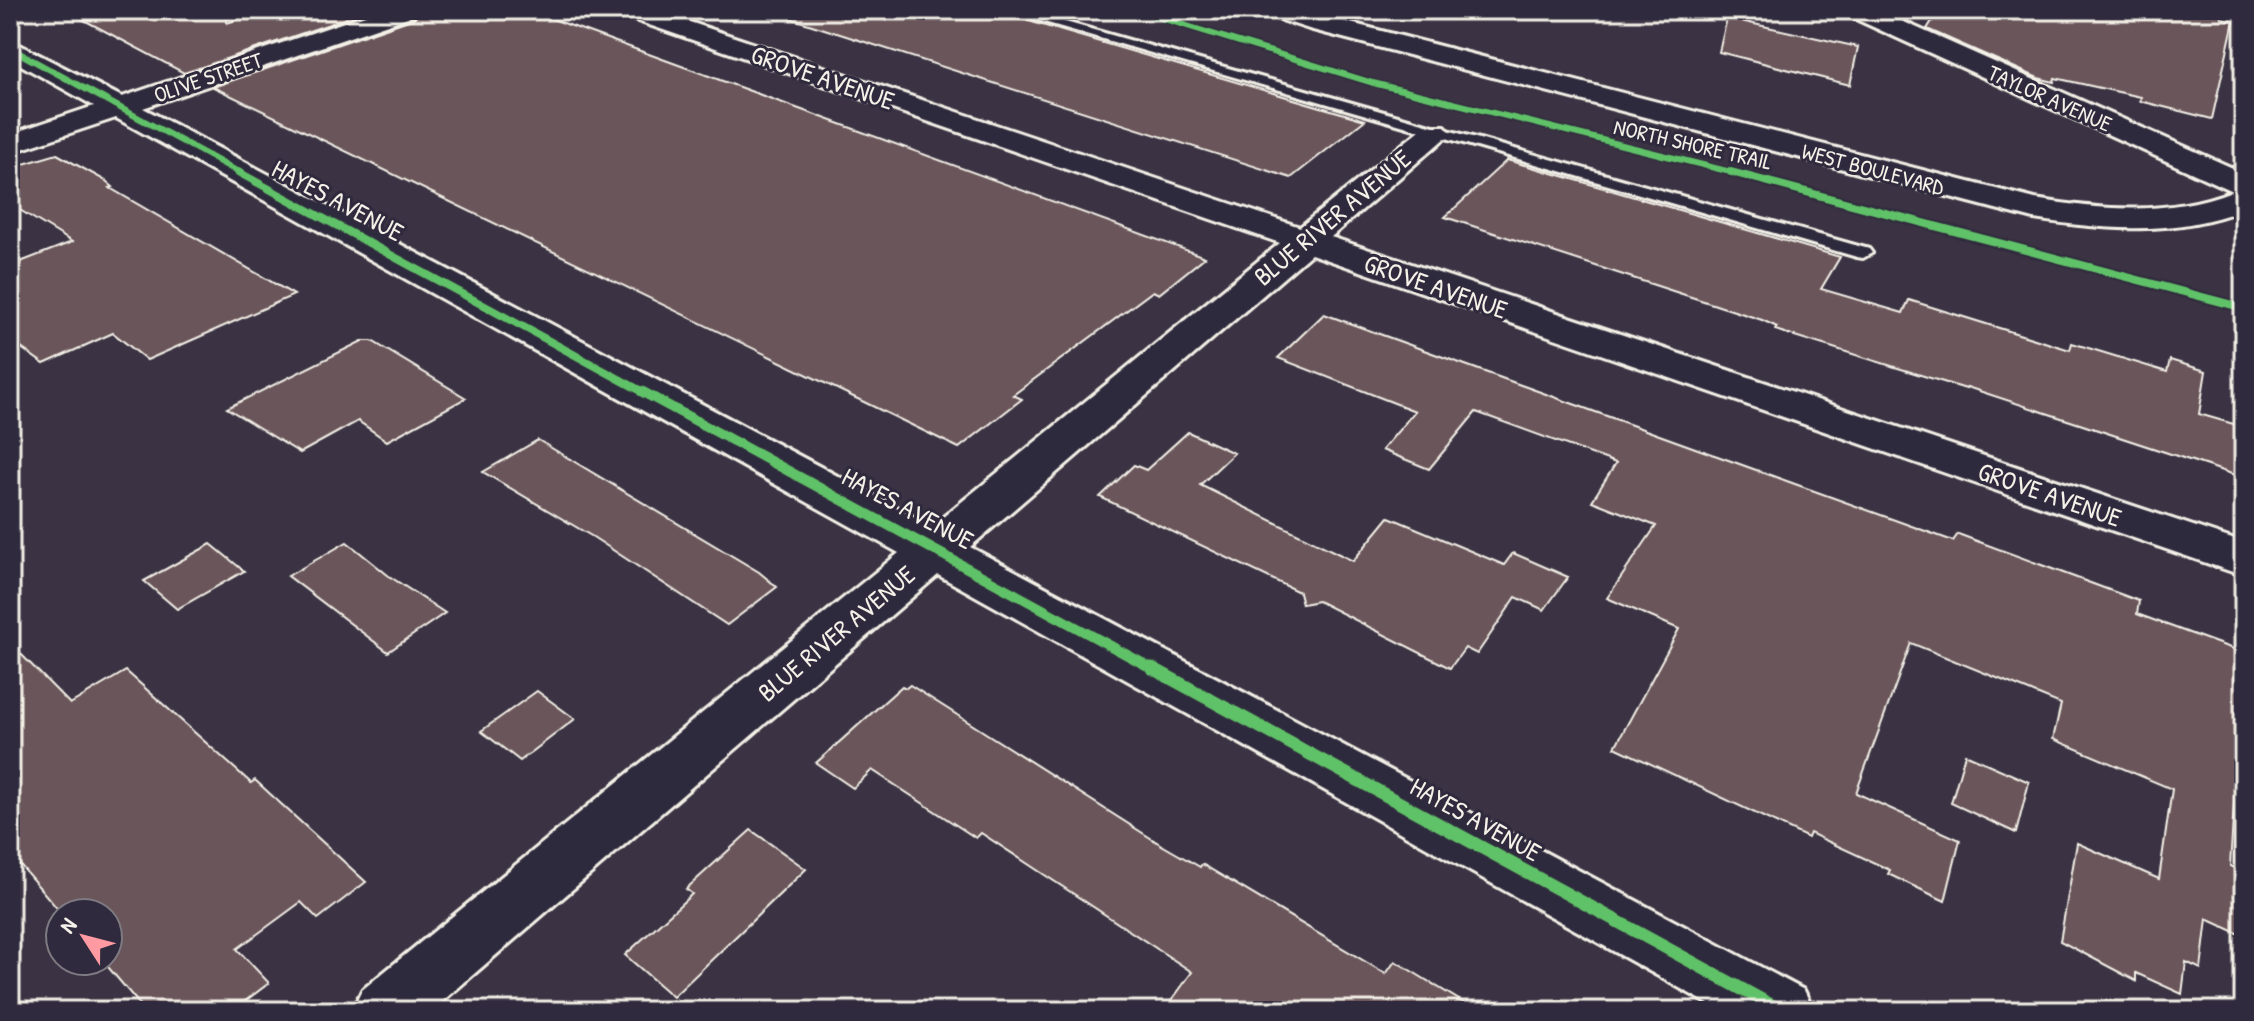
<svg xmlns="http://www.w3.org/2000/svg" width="2254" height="1021" viewBox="0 0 2254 1021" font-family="'Patrick Hand',sans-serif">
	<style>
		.building { fill: #6b555a; stroke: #f4f1e8; stroke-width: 2 }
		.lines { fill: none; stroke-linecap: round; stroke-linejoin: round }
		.lane-casing { stroke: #f4f1e8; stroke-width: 6 }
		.street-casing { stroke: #f4f1e8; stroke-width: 6 }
		.secondary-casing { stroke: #f4f1e8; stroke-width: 6 }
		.lane { fill: #2f2a3d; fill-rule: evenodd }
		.street { fill: #2f2a3d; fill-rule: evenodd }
		.secondary { fill: #2f2a3d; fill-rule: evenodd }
		.cycleway-far3-casing { stroke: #2f2a3d; stroke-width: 9 }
		.cycleway-far2-casing { stroke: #2f2a3d; stroke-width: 12 }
		.cycleway-far1-casing { stroke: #2f2a3d; stroke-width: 15 }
		.cycleway-casing { stroke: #2f2a3d; stroke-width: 18 }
		.cycleway-far3 { stroke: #61c268; stroke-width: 6 }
		.cycleway-far2 { stroke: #61c268; stroke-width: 8 }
		.cycleway-far1 { stroke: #61c268; stroke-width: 10 }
		.cycleway { stroke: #61c268; stroke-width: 13 }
		.labels { text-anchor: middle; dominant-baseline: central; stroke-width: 6; stroke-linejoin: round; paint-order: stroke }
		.far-street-label { font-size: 22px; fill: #f4f1e8; stroke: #2f2a3d }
		.street-label { font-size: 26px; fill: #f4f1e8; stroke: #2f2a3d }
	</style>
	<rect width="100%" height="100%" fill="#3b3343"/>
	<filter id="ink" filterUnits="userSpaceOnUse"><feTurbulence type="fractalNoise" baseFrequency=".0125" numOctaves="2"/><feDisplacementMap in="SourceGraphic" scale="16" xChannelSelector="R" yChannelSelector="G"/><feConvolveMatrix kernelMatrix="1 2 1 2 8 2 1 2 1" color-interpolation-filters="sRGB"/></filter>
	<g filter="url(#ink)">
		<g class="building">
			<polygon points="65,10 225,10 227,23 267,10 289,15 305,10 371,10 184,73"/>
			<polygon points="420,10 528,10 1205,257 1159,294 1153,291 1013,395 1022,399 959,448 213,87 415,18"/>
			<polygon points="791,10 991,10 1365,120 1291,178 790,18"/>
			<polygon points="1939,10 2223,10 2221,18 2234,21 2212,119 2140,101 2141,97 2055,78 2054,82 2038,78 1927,29"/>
			<polygon points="1727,18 1858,47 1850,85 1719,52"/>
			<polygon points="57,154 106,181 113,187 110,188 294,295 147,360 113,333 44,364 10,340 10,266 72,242 10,204 10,168"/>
			<polygon points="1507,160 1840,257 1821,289 1903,313 1909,300 2070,350 2072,343 2167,372 2170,360 2206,371 2199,414 2244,427 2244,478 1967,387 1966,389 1775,330 1777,327 1762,320 1445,217"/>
			<polygon points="1324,314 1953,541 1958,534 2139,601 2137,614 2244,653 2230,866 2244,872 2244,936 2207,919 2201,969 2186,962 2182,994 2136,973 2136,981 2060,941 2077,843 2159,879 2172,789 2053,739 2061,704 1911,643 1856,793 1960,840 1945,901 1888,874 1890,870 1810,833 1808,838 1615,747 1679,629 1607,598 1656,526 1592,501 1616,463 1476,412 1429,469 1382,450 1415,411 1278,358"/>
			<polygon points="362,341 372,341 466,398 387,441 358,421 300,453 227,408"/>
			<polygon points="1188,432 1234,453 1200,485 1353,561 1389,517 1504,565 1513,553 1568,577 1544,610 1516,597 1477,654 1465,648 1450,668 1318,601 1302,604 1299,592 1100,497 1134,465 1146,470"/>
			<polygon points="538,440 759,572 777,587 727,625 593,537 483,472"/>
			<polygon points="347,542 389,576 445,613 388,652 288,576"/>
			<polygon points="211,544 244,571 177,609 144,581"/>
			<polygon points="10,643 70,704 126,671 251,783 255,780 366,882 318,919 301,902 237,949 269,983 232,1011 145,1011 103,961 108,961 108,913 61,913 10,853"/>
			<polygon points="910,685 1160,844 1200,867 1202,864 1386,974 1395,961 1477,1011 1164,1011 1192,972 981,833 976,838 872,770 853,788 816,763 902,686 906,688"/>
			<polygon points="537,691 575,719 520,761 481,731"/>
			<polygon points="1965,754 2029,782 2016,833 1951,803"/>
			<polygon points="751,830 806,869 673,997 625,955 692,894 686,889"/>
		</g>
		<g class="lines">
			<g class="lane-casing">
				<polygon id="lane" points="1003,10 1023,10 1869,249 1872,253 1863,258 1857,257"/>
			</g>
			<g class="street-casing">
				<g id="street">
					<polygon points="380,10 417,10 414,15 143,108 932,526 1280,243 620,15 617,10 654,10 1300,227 1425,126 1445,126 1450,132 1445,138 1331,237 2244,543 2244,576 1311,254 970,547 1804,990 1814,1011 1721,1011 938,575 431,1011 352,1011 362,990 899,553 116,118 10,153 10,134 94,106 10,59 10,40 122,97"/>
					<polygon points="1323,10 1353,10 1327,29 1309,29 1305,24"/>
				</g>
			</g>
			<g class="secondary-casing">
				<path id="secondary" d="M1263 10H1300L2035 199C2102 210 2167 216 2232 191L1847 15 1844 10H1877L2244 173V209C2176 236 2105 230 2034 219L1309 29 1266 15Z"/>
			</g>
			<use href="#lane" class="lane"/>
			<use href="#street" class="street"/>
			<use href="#secondary" class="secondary"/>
			<g class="cycleway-far3-casing">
				<g id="cycleway-far3">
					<polyline points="1135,10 1373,83 1739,174"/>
					<polyline points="10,48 242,174"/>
				</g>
			</g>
			<g class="cycleway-far2-casing">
				<g id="cycleway-far2">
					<polyline points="238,172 645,393"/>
					<polyline points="1731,172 2244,308"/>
				</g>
			</g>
			<g class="cycleway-far1-casing">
				<polyline id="cycleway-far1" points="641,391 1155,670"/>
			</g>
			<g class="cycleway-casing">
				<polyline id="cycleway" points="1152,668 1782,1011"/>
			</g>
			<use href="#cycleway-far3" class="cycleway-far3"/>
			<use href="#cycleway-far2" class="cycleway-far2"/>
			<use href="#cycleway-far1" class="cycleway-far1"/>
			<use href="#cycleway" class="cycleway"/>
		</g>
	</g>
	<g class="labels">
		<g class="far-street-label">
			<text transform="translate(208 77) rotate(-19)">OLIVE STREET</text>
			<text transform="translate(2050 98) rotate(24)">TAYLOR AVENUE</text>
			<text transform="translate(1693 144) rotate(13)">NORTH SHORE TRAIL</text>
			<text transform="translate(1873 169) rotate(15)">WEST BOULEVARD</text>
		</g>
		<g class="street-label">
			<text transform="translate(823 77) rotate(19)">GROVE AVENUE</text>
			<text transform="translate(338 200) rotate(28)">HAYES AVENUE</text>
			<text transform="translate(1332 217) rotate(-40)">BLUE RIVER AVENUE</text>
			<text transform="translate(1436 286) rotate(19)">GROVE AVENUE</text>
			<text transform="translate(2050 494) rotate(19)">GROVE AVENUE</text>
			<text transform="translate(908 508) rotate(28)">HAYES AVENUE</text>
			<text transform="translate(836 633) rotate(-40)">BLUE RIVER AVENUE</text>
			<text transform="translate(1476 819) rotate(29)">HAYES AVENUE</text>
		</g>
	</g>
	<rect width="2254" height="1021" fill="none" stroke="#2f2a3d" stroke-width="40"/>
	<rect x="20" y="20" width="2214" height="981" fill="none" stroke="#f4f1e8" stroke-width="3" filter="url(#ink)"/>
	<g transform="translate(84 937) rotate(306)"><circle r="38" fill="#2f2a3d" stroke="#7e7a81" stroke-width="2"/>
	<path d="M0-6L14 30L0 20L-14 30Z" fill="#ff9aa2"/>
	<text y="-12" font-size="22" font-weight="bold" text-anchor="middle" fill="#f4f1e8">N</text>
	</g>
</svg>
